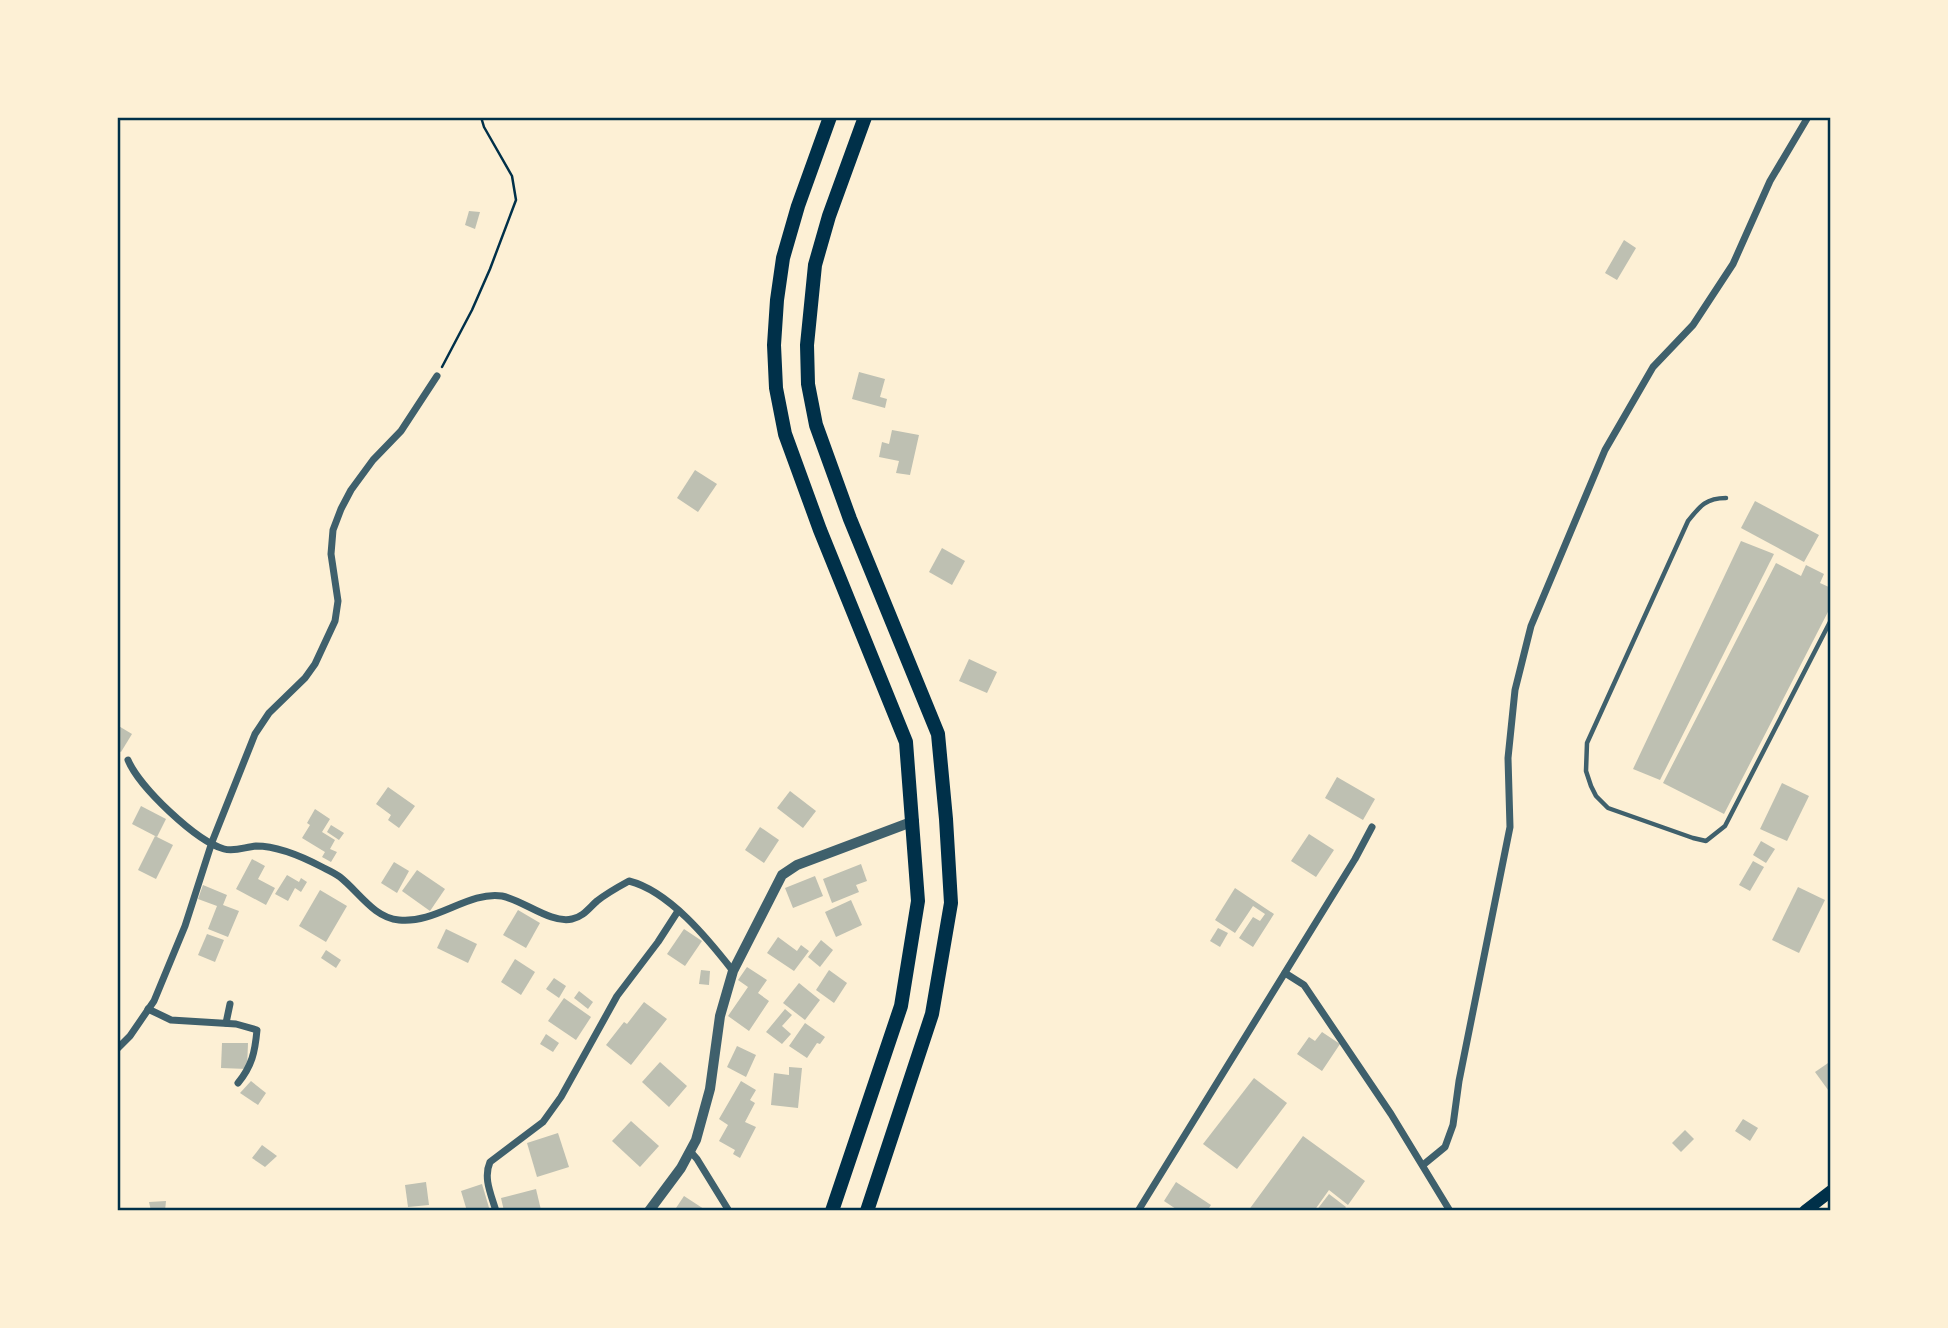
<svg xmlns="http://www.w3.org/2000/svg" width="1948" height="1328" viewBox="0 0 1948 1328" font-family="'DejaVu Sans',sans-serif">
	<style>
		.building { fill: #bec0b2 }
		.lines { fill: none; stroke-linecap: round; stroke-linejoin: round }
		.path { stroke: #003049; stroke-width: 2.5 }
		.service { stroke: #3f606c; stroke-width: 4.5 }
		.minor { stroke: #3f606c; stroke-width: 7 }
		.tertiary { stroke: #3f606c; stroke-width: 10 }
		.primary { stroke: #003049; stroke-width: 12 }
		.trunk { stroke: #003049; stroke-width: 14 }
		.neatline { fill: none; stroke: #003049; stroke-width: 2.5 }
	</style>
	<rect width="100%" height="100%" fill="#fdf0d5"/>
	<g class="building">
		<polygon points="469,211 480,212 475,229 465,225"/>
		<polygon points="1624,240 1636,248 1617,280 1605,273"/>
		<polygon points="859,372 885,379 880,397 887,399 885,408 852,399"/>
		<polygon points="892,430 919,435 910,475 896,473 899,461 879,457 882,442 889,444"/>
		<polygon points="695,470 717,484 698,512 677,498"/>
		<polygon points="1755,501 1819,535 1804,562 1741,528"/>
		<polygon points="1741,541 1774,554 1660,780 1633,769"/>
		<polygon points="942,548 965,561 952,585 929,572"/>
		<polygon points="1776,563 1801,576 1806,565 1824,574 1820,583 1831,588 1831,606 1724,814 1663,783"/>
		<polygon points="969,659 997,672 987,693 959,681"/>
		<polygon points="117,725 132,734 121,752 117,750"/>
		<polygon points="1337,777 1375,799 1363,820 1325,798"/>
		<polygon points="1782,783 1809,796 1787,841 1760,829"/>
		<polygon points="388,787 415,806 399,828 388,820 391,815 376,804"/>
		<polygon points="790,791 816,811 803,828 777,808"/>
		<polygon points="141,806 166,819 157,837 132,824"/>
		<polygon points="315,809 330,819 322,832 335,840 330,849 337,852 331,862 322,857 325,852 302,838 310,825 307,823"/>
		<polygon points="331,825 344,833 339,840 327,832"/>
		<polygon points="760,827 779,840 764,863 745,850"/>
		<polygon points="1309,834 1334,850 1316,877 1291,861"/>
		<polygon points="155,836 173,845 156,879 138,870"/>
		<polygon points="1761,841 1775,849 1766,863 1753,855"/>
		<polygon points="252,859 265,866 258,879 275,888 266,905 236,889"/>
		<polygon points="1753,861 1764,867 1750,891 1739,885"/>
		<polygon points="394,862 409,871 397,893 381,883"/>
		<polygon points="861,864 867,881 856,885 859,892 832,903 823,879"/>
		<polygon points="417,870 445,889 430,911 402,891"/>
		<polygon points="287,875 299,882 301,878 307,882 301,892 295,888 288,901 275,894"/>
		<polygon points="815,876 823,896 793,908 785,888"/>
		<polygon points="203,885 227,895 223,905 239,911 228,937 208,929 217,906 198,899"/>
		<polygon points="1798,887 1825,900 1799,953 1772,940"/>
		<polygon points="1235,888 1274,914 1253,947 1239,938 1253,917 1260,921 1265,914 1253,906 1235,933 1215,920"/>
		<polygon points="320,890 347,906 326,942 299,926"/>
		<polygon points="851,900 862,925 836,937 825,912"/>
		<polygon points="518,910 540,923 526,948 503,935"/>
		<polygon points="1218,928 1228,933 1220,947 1210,941"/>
		<polygon points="446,929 477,944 468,963 437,948"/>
		<polygon points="684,929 702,941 685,966 667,954"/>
		<polygon points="207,934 224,940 215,962 198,955"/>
		<polygon points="778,937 797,951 801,945 809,951 794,971 767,953"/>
		<polygon points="821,940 833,950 820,967 808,957"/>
		<polygon points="326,950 341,960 336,968 321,958"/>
		<polygon points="515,959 535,972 521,995 501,982"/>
		<polygon points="747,967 767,980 758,993 769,1001 749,1031 728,1016 748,987 738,980"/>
		<polygon points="701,970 710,971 709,985 699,984"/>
		<polygon points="829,970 847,983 834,1003 816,990"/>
		<polygon points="554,978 566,986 559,998 546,989"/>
		<polygon points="799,983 820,1000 805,1020 783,1003"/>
		<polygon points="579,991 593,1002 588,1009 574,998"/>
		<polygon points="564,998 591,1017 576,1040 548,1021"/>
		<polygon points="644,1002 667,1019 631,1065 606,1045 624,1022 627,1024"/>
		<polygon points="785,1009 792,1015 782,1026 791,1034 782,1044 766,1032"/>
		<polygon points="805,1023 825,1037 820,1044 817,1043 807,1058 789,1046"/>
		<polygon points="1322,1032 1340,1044 1322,1071 1297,1054 1309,1037 1315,1041"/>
		<polygon points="546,1034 559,1043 553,1052 540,1044"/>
		<polygon points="222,1043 248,1043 247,1069 221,1068"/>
		<polygon points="737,1046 756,1055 746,1077 727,1067"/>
		<polygon points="1831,1061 1831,1094 1815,1072"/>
		<polygon points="660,1062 687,1086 669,1107 642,1082"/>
		<polygon points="789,1067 802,1068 798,1108 771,1105 774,1073 789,1075"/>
		<polygon points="1254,1078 1287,1103 1237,1169 1203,1144"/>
		<polygon points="251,1081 266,1093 258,1105 240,1093"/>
		<polygon points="741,1081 756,1090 750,1100 755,1103 745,1122 756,1127 740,1158 733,1154 735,1150 719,1141 728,1125 719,1119"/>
		<polygon points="1743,1119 1758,1128 1750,1141 1735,1131"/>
		<polygon points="631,1121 659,1146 640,1167 612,1141"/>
		<polygon points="1685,1130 1694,1139 1681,1152 1672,1143"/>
		<polygon points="558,1133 569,1167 537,1177 527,1143"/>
		<polygon points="1303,1136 1365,1181 1348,1205 1329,1190 1314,1211 1248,1211"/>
		<polygon points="262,1145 277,1156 265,1167 252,1158"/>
		<polygon points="426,1182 429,1205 408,1207 405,1185"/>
		<polygon points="1176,1182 1211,1205 1207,1211 1179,1211 1164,1201"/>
		<polygon points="482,1184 490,1211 467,1211 461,1191"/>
		<polygon points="536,1189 541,1210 504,1211 501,1198"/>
		<polygon points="1329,1194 1346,1207 1343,1211 1316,1211"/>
		<polygon points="684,1196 707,1211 674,1211"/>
		<polygon points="166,1201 165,1211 151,1211 149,1202"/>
	</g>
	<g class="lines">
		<polyline class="path" points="442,367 472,310 490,269 516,200 512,176 484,127 481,117"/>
		<path class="service" d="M1726 498C1706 498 1700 506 1688 521L1587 743 1586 771 1591 786 1596 796 1608 808 1693 838 1706 841 1725 826 1831 620"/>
		<g class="minor">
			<path d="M128 760C139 787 196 841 224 849 235 852 245 847 256 846 278 846 303 857 322 867 328 870 335 873 340 877 359 892 374 918 399 920 436 924 468 891 502 896 523 900 551 924 572 919 583 917 589 908 597 901 607 893 618 887 629 881 669 891 708 939 733 971"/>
			<polyline points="1285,973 1304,985 1391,1114 1450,1211"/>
			<path d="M148 1009 171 1020 236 1024 257 1030C255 1052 252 1066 238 1083"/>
			<polyline points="226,1023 230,1004"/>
			<polyline points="117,1049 130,1036 154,1001 185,926 212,842 255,734 269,713 305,678 315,664 335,621 338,601 331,554 333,530 341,509 351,490 373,460 401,431 437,376"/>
			<polyline points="690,1151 697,1159 729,1211"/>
			<polyline points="1423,1165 1445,1147 1453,1125 1459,1081 1510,827 1508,758 1515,690 1531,626 1605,450 1653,367 1693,325 1733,264 1770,181 1808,117"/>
			<path d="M496 1211C491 1194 483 1178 490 1162L543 1122 561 1097 617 996 658 942 678 911"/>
			<polyline points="1138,1211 1355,859 1372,827"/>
		</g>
		<polyline class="tertiary" points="649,1211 681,1168 696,1140 710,1089 720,1016 733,971 782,875 797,865 914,821"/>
		<polyline class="primary" points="1805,1211 1831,1191"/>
		<g class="trunk">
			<polyline points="830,117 798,206 783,258 777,300 774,345 776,388 785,434 820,530 906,742 918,901 901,1006 832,1211"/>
			<polyline points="865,117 829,216 815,265 807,345 808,384 816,425 850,519 938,734 946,819 951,903 932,1014 867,1211"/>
		</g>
	</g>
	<rect width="1948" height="1328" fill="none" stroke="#fdf0d5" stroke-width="238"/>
	<rect x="119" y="119" width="1710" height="1090" class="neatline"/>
</svg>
